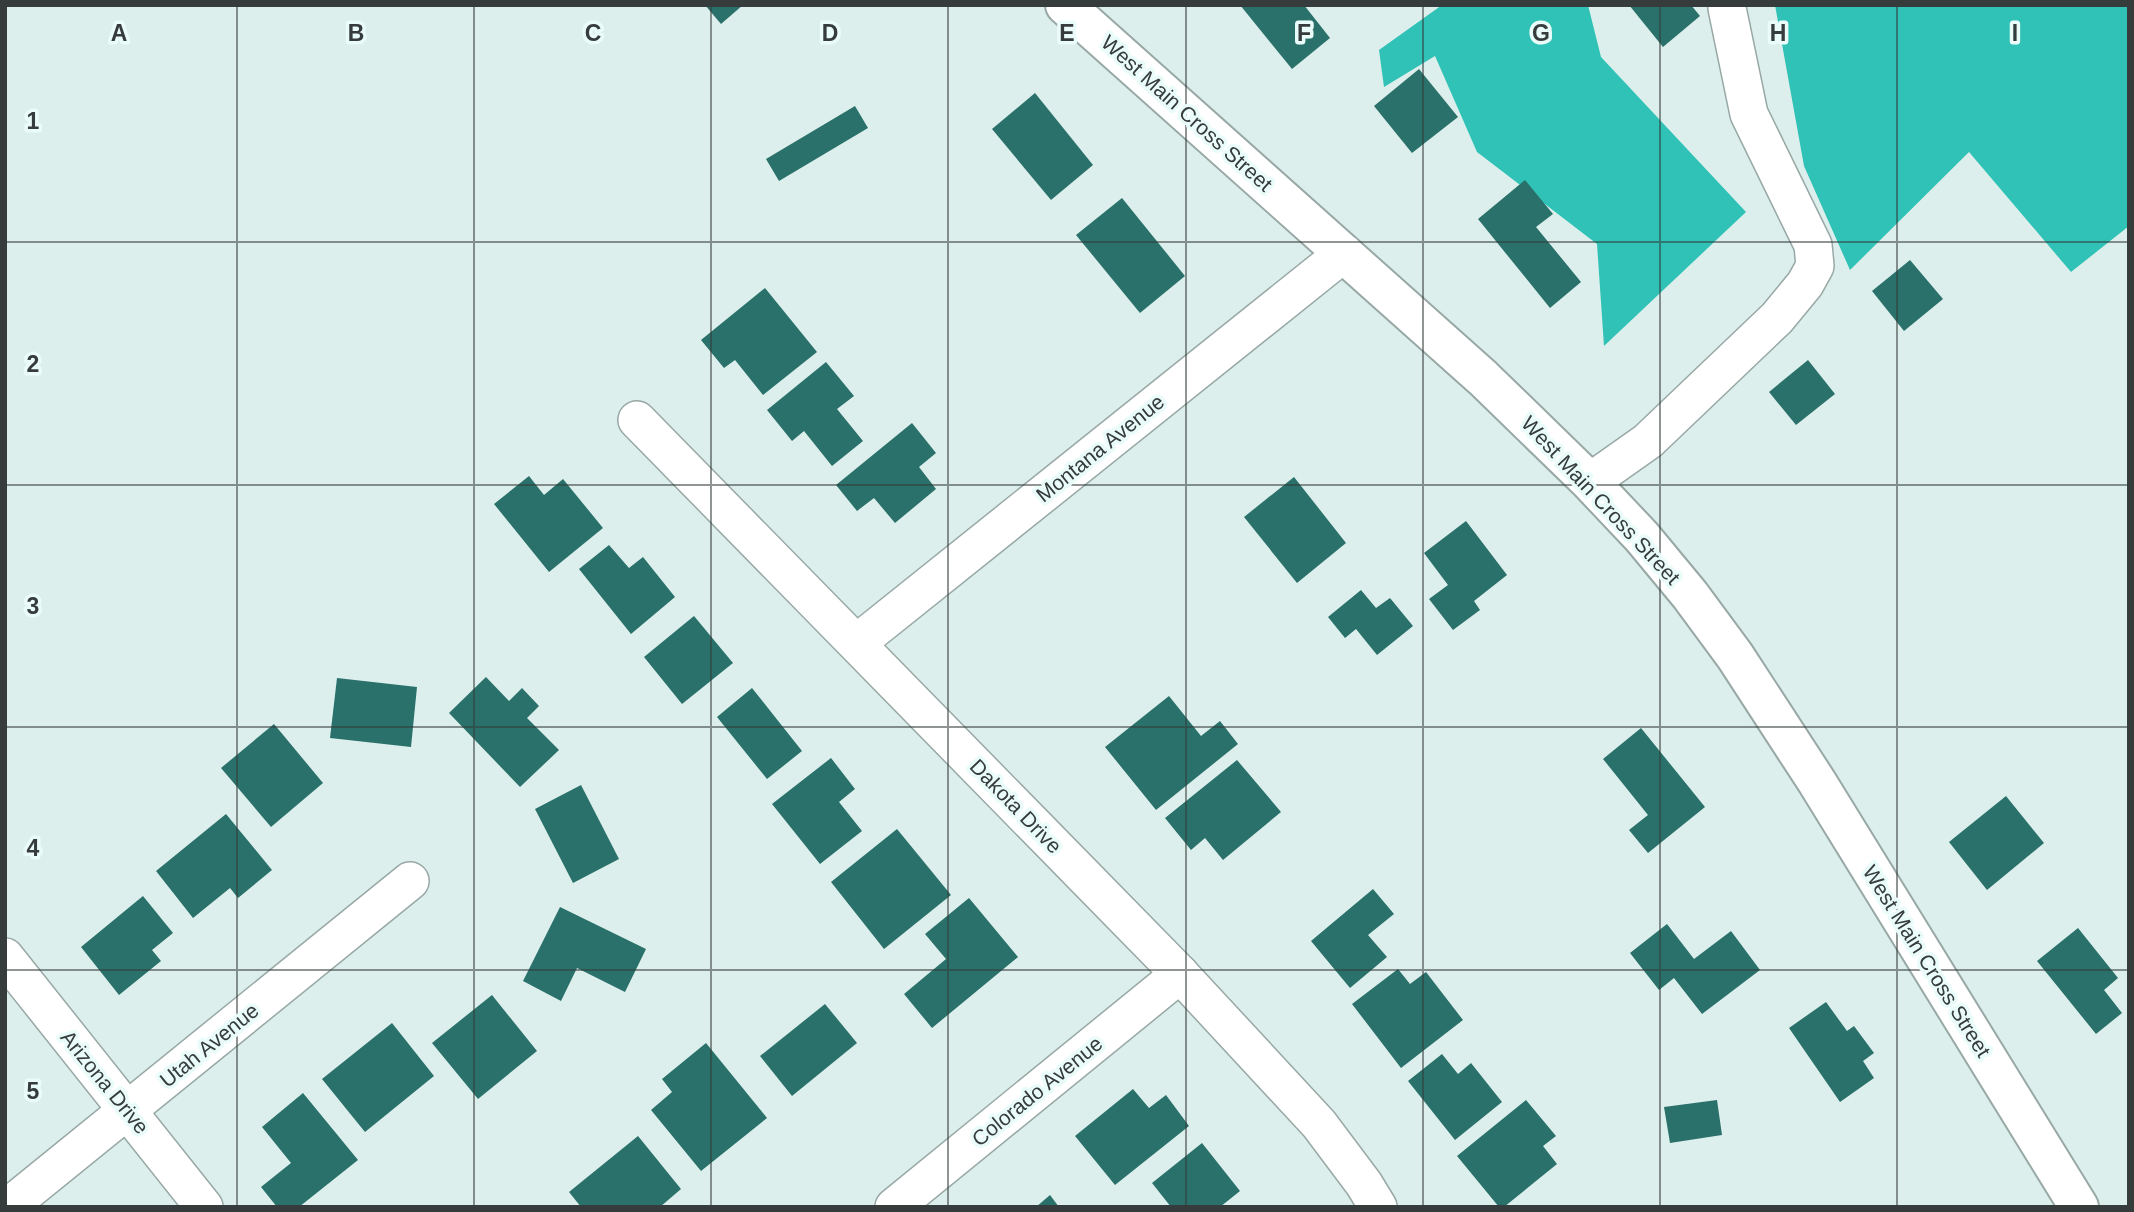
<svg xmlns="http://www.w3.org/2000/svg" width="2134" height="1212" viewBox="0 0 2134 1212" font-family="Helvetica,sans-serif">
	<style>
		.forest { fill: #30c2b6 }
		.building { fill: #29716a }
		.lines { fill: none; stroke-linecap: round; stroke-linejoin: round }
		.minor-casing { stroke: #97a8a5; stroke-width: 40 }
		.major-casing { stroke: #97a8a5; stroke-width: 42 }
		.minor { stroke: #fff; stroke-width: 37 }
		.major { stroke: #fff; stroke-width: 38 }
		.grid { fill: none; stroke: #353c3b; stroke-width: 2; stroke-opacity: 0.55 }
		.labels { text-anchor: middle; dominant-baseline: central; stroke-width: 7; stroke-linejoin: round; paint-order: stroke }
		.street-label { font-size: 21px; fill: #353c3b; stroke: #eafcf9 }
		.grid-label { font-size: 23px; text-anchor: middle; font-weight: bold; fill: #353c3b; stroke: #eafcf9; stroke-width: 7; stroke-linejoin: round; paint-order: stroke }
	</style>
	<rect width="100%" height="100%" fill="#ddefec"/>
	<g class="forest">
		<polygon points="1442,5 1588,5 1601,57 1746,212 1604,346 1597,244 1477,152 1435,56 1384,87 1379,50"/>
		<polygon points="1775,5 2129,5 2129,226 2071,272 1969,152 1850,270 1804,166"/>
	</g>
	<g class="building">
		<polygon points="705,5 743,5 721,24"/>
		<polygon points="1240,5 1304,5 1330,38 1292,69"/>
		<polygon points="1629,5 1691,5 1700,16 1663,47"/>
		<polygon points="1419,69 1458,117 1412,153 1374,106"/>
		<polygon points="1035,93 1093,165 1051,200 992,129"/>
		<polygon points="855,106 868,128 779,181 766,159"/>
		<polygon points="1525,180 1553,214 1536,227 1581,282 1550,308 1478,219"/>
		<polygon points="1122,198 1185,276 1140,313 1076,235"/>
		<polygon points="1910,260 1943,299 1904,331 1872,291"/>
		<polygon points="765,288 817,352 763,395 735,360 724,368 701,340"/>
		<polygon points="1808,360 1835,394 1796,425 1769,392"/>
		<polygon points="826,362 854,396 837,409 863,441 832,466 804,431 792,441 767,410"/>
		<polygon points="912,423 936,453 919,467 936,489 895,523 874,498 857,511 836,485"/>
		<polygon points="529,476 544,495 563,479 603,528 549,572 494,504"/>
		<polygon points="1294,477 1346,543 1297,583 1244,517"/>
		<polygon points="1466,521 1507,575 1474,601 1480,610 1453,630 1429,599 1448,585 1424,553"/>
		<polygon points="609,545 629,568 643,557 675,597 631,634 579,569"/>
		<polygon points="1361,590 1376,608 1390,598 1413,626 1377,655 1356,629 1345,638 1328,617"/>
		<polygon points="694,616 733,663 682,704 644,657"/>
		<polygon points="486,677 509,701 522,688 539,706 527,718 559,750 520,787 449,713"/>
		<polygon points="337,678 417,687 411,747 330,738"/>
		<polygon points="752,688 802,751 767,779 717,717"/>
		<polygon points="1169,696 1201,736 1220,721 1238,744 1156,810 1105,747"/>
		<polygon points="274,724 323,783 271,827 221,768"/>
		<polygon points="1641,728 1705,807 1648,853 1629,830 1648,815 1603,759"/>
		<polygon points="831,758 855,789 839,802 862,831 820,864 772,804"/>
		<polygon points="1237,760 1281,812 1223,860 1205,838 1191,850 1165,818"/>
		<polygon points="581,785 619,859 573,883 535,809"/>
		<polygon points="2006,796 2044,843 1987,890 1949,842"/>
		<polygon points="226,814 272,870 238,898 230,888 193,918 156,871"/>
		<polygon points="897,829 951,895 884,949 831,882"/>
		<polygon points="1373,889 1394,914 1368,935 1387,957 1350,988 1311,941"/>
		<polygon points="143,896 173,933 152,950 161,961 119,995 81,947"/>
		<polygon points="969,898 1018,957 932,1028 904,994 946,959 925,934"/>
		<polygon points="560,907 646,949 625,992 577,968 561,1001 523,981"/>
		<polygon points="1667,924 1694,959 1731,931 1760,970 1702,1014 1674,978 1659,990 1630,953"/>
		<polygon points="2078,928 2118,978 2104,990 2122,1013 2096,1034 2037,961"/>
		<polygon points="1398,969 1410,984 1426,972 1463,1020 1401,1068 1352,1004"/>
		<polygon points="492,995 537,1051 478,1099 432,1043"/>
		<polygon points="1826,1002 1847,1031 1854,1026 1874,1053 1863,1061 1874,1078 1840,1102 1789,1028"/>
		<polygon points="825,1004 857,1043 792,1096 760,1056"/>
		<polygon points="392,1023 434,1076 365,1132 322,1079"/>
		<polygon points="706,1043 767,1118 701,1171 651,1110 672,1092 662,1079"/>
		<polygon points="1442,1054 1458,1074 1471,1063 1502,1102 1455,1140 1408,1081"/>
		<polygon points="1133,1089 1149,1108 1166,1095 1189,1126 1115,1185 1075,1136"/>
		<polygon points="303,1093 358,1160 299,1207 277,1207 261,1187 291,1163 262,1127"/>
		<polygon points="1526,1100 1556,1136 1543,1146 1557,1164 1504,1207 1499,1207 1457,1156"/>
		<polygon points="1717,1100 1722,1135 1670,1143 1664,1107"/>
		<polygon points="638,1136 681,1189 660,1207 581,1207 569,1192"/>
		<polygon points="1202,1143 1240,1191 1220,1207 1171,1207 1152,1183"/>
		<polygon points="1050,1195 1059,1207 1036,1207"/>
	</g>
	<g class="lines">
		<g class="minor-casing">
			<g id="minor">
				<polyline points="637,420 1180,974 1319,1124 1364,1184 1378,1207"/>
				<polyline points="1590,482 1648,441 1777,318 1805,284 1815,266 1813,245 1749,114 1727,8"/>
				<polyline points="857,643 1344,253"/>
				<polyline points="5,957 204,1207"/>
				<polyline points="8,1207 410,881"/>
				<polyline points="894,1207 1180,974"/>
			</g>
		</g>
		<g class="major-casing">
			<polyline id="major" points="1065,5 1483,378 1590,482 1642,537 1690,595 1735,656 1817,782 2079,1207"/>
		</g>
		<use href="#minor" class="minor"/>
		<use href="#major" class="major"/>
	</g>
	<path class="grid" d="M237 5V1207M474 5V1207M711 5V1207M948 5V1207M1186 5V1207M1423 5V1207M1660 5V1207M1897 5V1207M5 242H2129M5 485H2129M5 727H2129M5 970H2129"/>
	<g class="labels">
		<g class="street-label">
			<text transform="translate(1187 113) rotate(42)">West Main Cross Street</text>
			<text transform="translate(1100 448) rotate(-39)">Montana Avenue</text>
			<text transform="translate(1601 500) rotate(47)">West Main Cross Street</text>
			<text transform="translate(1016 806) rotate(46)">Dakota Drive</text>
			<text transform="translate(1927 961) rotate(58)">West Main Cross Street</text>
			<text transform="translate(209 1045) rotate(-39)">Utah Avenue</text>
			<text transform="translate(105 1082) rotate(51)">Arizona Drive</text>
			<text transform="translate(1037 1091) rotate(-39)">Colorado Avenue</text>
		</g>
	</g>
	<g class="grid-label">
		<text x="119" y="41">A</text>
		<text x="356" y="41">B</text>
		<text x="593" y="41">C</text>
		<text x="830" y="41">D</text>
		<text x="1067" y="41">E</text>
		<text x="1304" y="41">F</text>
		<text x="1541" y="41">G</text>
		<text x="1778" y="41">H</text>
		<text x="2015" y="41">I</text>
		<text x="33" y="129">1</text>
		<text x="33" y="372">2</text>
		<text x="33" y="614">3</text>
		<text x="33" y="856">4</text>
		<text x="33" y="1099">5</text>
	</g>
	<rect width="2134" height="1212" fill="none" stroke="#353c3b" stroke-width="14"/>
</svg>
